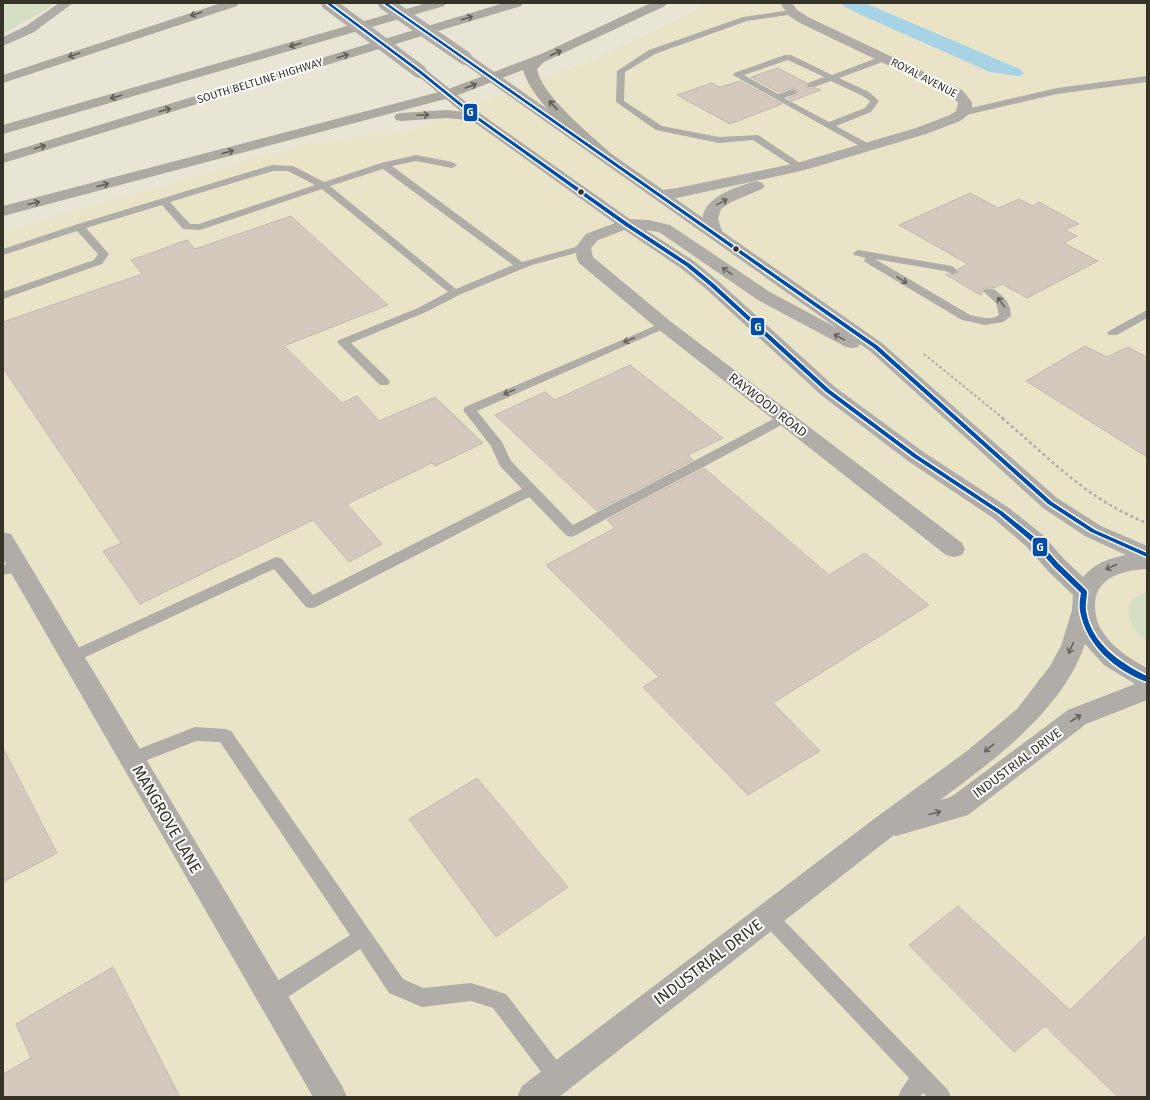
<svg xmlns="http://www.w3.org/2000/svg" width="1150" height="1100" viewBox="0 0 1150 1100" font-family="'Fira Sans',sans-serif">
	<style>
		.built { fill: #e9e3c8 }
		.green { fill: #d5e0c2 }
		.water { fill: #a8d2e6 }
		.building { fill: #d5c8bc; stroke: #c2bbb1 }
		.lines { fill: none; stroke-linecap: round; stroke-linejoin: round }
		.path-far1 { stroke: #afaba5; stroke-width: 2; stroke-dasharray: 2.5 2.5; stroke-linecap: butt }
		.path { stroke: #afaba5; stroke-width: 2.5; stroke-dasharray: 3 3; stroke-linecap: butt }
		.service { fill: #b0aca7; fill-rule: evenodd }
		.minor { fill: #b0aca7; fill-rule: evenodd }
		.tertiary { fill: #b0aca7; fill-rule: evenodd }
		.motorway { fill: #aca9a1; fill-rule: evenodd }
		.tertiary-bridge { stroke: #b0aca7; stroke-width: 14 }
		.bus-1-casing { stroke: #fff; stroke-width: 3 }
		.bus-1 { fill: #004da8; fill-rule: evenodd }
		.oneway { stroke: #5f5c52 }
		.oneway2 { stroke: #66635a }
		.bus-dot { fill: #353227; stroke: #fff; stroke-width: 1.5 }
		.labels { text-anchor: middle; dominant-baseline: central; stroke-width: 4; stroke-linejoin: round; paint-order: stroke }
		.far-street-label { font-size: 11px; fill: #353227; stroke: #fff }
		.street-label { font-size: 13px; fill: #353227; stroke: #fff }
		.near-street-label { font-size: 16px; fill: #353227; stroke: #fff }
		.line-badge { stroke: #fff; stroke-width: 1.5 }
		.badge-label { font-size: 11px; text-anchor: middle; font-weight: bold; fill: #fff }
	</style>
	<rect width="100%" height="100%" fill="#e8e5d5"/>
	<polygon class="built" points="707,3 1147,3 1147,1097 3,1097 3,232 298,146 409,130 588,62 675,21"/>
	<g class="green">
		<polygon points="3,3 54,3 47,9 3,34"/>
		<path d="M1147 592V641C1143 638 1138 634 1135 630 1124 615 1127 597 1147 592Z"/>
	</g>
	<polygon class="water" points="839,3 865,3 1020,69 1024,74 1018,76 990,72 859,14"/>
	<g class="building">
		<polygon points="778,68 807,83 806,86 808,88 816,88 821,90 792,101 788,98 797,95 798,91 796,89 793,88 778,92 751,77"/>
		<polygon points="740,81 782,104 730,124 677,95 712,83 720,87"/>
		<polygon points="970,193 998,208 1019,199 1033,206 1039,202 1079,224 1065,230 1077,236 1064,243 1098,261 1027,298 1002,284 994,288 984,288 982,291 983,293 980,295 945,274 957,274 959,271 958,269 968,264 899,225"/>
		<polygon points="291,216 388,305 284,346 342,403 357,396 379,421 435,397 483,443 435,466 432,463 347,504 382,544 349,562 313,520 140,604 103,551 121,543 3,368 3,322 142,274 131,260 187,240 195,249"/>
		<polygon points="1085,346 1107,357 1128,347 1147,357 1147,457 1026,381"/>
		<polygon points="630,365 723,438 688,455 693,460 597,511 495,415 545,392 555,400"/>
		<polygon points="704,468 829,575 865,553 929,605 773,703 820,751 748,795 643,687 659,677 546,565 615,528 607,520"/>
		<polygon points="3,748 57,853 3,882"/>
		<polygon points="477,778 568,887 496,937 409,819"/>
		<polygon points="958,906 1070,1010 1147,935 1147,1097 1118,1097 1045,1026 1014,1052 909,945"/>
		<polygon points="113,967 180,1097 3,1097 3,1074 31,1058 16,1024"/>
	</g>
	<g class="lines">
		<polyline class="path-far1" points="924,354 1004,419"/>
		<path class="path" d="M1002 418C1051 459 1086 499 1147 523"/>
		<g class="service">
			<polygon points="792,10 795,10 795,14 747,21 655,54 625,72 624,101 662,126 719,137 758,135 803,165 805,167 803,169 797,169 753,140 719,143 656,130 616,102 617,71 649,50 743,17"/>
			<path d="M785 55H791L832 75 882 56H888L889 58 888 60 839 78 869 92 879 101 871 112 836 126 871 145 873 147 871 149H865L733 75 734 73ZM788 60 824 77 808 83 807 85 808 87H814L831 81 863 96 870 101 865 108 829 122 784 98 796 94 797 92 796 90 793 89 778 94 744 75Z"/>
			<polygon points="1147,76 1147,82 1057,94 962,116 958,113 962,110 1057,88"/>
			<path d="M416 155 452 162 457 165 452 168 416 161 392 166 522 262 583 245 588 248 587 250 532 265 459 295 426 312 351 343 388 379 390 382 388 385H380L337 342 339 340 418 308 448 292 322 189 200 230 183 229 162 205 86 228 109 254 102 264 3 299V292L94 260 98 254 77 231 3 255V249L75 225 272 165 293 166 324 182 381 163ZM383 169 513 265 456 289 330 186ZM273 171H288L315 185 199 224H190L170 202Z"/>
			<path d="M858 250 952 266 958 271 957 273 953 274 945 271 875 259 970 315C980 317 990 321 999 315L996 303 983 291 985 289H993C1003 295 1011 303 1011 316L1003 322 985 325 962 320 865 262 864 260 866 258 854 255 853 253Z"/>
			<polygon points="1147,310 1147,318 1117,335 1109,335 1107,333 1109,331"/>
			<polygon points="664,322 668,323 670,325 668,327 477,411 502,442 511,461 573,525 781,415 789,415 791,418 789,421 576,535 571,537 566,535 529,497 316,607 311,608 306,607 274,569 77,661 72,663 67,661 64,657 67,653 276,557 281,558 313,595 522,489 500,466 491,446 463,410 465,407"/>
			<polygon points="19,562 24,563 26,567 24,571 3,575 3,565"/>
			<polygon points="195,727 225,729 231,731 403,979 423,988 471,983 506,994 565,1071 568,1078 565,1085 558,1088 551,1085 493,1008 471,1001 422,1007 389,993 360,949 279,1003 272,1005 265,1003 262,996 265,989 350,935 220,742 196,741 132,766 126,764 124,759 126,754"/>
			<polygon points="768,907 774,910 948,1090 951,1097 927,1097 923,1093 920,1097 898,1097 901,1090 909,1078 762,922 759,916 762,910"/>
		</g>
		<g class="minor">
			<polygon points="59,3 73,3 34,32 3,46 3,37 26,26"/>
			<polygon points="780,3 792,3 797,10 808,17 962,90 972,102 972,107 967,116 960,121 926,134 805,170 677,198 659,199 654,197 651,194 654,191 677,188 797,163 916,128 950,115 956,111 958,103 952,96 800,23 789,16"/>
			<path d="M757 181 762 183 765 186 762 189 731 202 721 209 718 219 723 234 721 237 715 239 709 237C686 203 731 188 757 181Z"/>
			<polygon points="626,219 632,221 634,224 632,227 598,240 591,248 593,257 670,321 962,543 965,549 962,555 954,557 946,555 658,329 579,263 577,259 575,248 586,234"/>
			<polygon points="3,532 11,534 342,1086 347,1097 313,1097 3,559"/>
		</g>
		<path class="tertiary" d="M465 54 470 55 882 343 1057 498 1101 526 1147 546V569C1124 570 1095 577 1095 605 1095 613 1097 624 1102 631 1113 648 1130 659 1147 668V700L1086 724 968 815 896 836 894 835 559 1097H517L522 1086 874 819 967 751 1017 709 1050 666 1061 646 1072 610 1073 595 1048 571 1027 547 993 518 908 461 821 395 705 288 682 269 620 227 471 120 412 71 414 68H424L481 114 630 219 648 220 670 225 770 292 837 328 460 61 458 58 460 55ZM646 230 659 232 758 300 846 347 852 348 858 347 860 344 870 351 1043 508 1085 536 1126 555C1109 558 1094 564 1083 577L1064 559 1043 535 1009 508 922 451 835 387 717 280 694 261ZM1085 644 1104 665 1135 684 1068 710 951 797 940 800C994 760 1062 711 1085 644Z"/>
		<g class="motorway">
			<polygon points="221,3 239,3 237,6 3,83 3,75"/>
			<polygon points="427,3 446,3 444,6 3,134 3,125"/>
			<polygon points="504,3 523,3 521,6 3,163 3,154"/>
			<path d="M651 3H667L665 6 544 62 537 69C542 97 595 138 616 158L618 161 616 164 611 165 606 164C581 141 532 103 523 70L453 97 3 216V206L443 91 541 54Z"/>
			<polygon points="447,110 481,114 483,117 481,120 476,121 447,118 401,121 396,120 394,117 396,114 401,113"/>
		</g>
		<g class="tertiary-bridge">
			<polyline points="328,3 419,71"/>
			<polyline points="385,3 465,58"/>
		</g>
		<g class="bus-1-casing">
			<g id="bus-1">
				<path d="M326 3H330L420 70 477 116 628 223 690 264 713 283 830 390 917 455 1003 512 1037 539 1058 563 1086 590 1087 592C1087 598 1085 604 1086 611 1091 643 1120 663 1147 676V682C1116 671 1086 645 1080 611 1079 605 1080 599 1081 593L1054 567 1033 543 999 514 913 457 826 392 709 285 686 266 624 225 475 118 418 72Z"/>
				<polygon points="383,3 387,3 878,346 1052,502 1095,530 1147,553 1147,557 1091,532 1048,504 874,348"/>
			</g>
		</g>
		<use href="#bus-1" class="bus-1"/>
	</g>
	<defs><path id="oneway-shaft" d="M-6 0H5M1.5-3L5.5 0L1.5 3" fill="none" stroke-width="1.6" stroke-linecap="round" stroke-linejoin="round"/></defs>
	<g class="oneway">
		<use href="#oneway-shaft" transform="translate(196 14) rotate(162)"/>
		<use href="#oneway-shaft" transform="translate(467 18) rotate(-17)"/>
		<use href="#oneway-shaft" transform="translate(295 45) rotate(164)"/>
		<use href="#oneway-shaft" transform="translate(556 53) rotate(-25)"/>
		<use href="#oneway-shaft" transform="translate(74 55) rotate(161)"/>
		<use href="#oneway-shaft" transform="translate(343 56) rotate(-17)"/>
		<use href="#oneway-shaft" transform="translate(471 86) rotate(-20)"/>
		<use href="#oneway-shaft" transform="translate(116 97) rotate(164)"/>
		<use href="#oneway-shaft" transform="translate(553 105) rotate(-133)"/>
		<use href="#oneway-shaft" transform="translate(165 110) rotate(-17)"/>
		<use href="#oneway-shaft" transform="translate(423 115) rotate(-3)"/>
		<use href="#oneway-shaft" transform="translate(40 147) rotate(-17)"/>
		<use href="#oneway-shaft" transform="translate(228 152) rotate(-15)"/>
		<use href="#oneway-shaft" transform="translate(103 185) rotate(-15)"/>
		<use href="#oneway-shaft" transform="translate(34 203) rotate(-14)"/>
	</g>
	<g class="oneway2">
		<use href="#oneway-shaft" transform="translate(722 202) rotate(-29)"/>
		<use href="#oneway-shaft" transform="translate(727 271) rotate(-145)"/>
		<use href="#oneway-shaft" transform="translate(902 280) rotate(31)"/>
		<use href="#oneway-shaft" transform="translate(1001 302) rotate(-127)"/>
		<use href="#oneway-shaft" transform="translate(839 337) rotate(-153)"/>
		<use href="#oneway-shaft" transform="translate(629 340) rotate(157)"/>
		<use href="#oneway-shaft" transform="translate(509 392) rotate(157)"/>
		<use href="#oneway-shaft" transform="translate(1111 567) rotate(155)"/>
		<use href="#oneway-shaft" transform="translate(1071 648) rotate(114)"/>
		<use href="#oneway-shaft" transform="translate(1076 718) rotate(-33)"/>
		<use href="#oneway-shaft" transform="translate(989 748) rotate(139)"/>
		<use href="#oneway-shaft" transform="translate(935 813) rotate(-15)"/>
	</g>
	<g class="bus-dot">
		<circle cx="581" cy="192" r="3.5"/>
		<circle cx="736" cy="249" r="3.5"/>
	</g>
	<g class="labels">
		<g class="far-street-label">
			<text transform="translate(924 78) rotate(27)">ROYAL AVENUE</text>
			<text transform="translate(260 81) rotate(-17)">SOUTH BELTLINE HIGHWAY</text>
		</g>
		<g class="street-label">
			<text transform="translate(768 405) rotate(38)">RAYWOOD ROAD</text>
			<text transform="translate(1017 763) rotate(-37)">INDUSTRIAL DRIVE</text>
		</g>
		<g class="near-street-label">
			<text transform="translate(167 819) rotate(60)">MANGROVE LANE</text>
			<text transform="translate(708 962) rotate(-37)">INDUSTRIAL DRIVE</text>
		</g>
	</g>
	<g class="line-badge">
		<rect x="463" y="103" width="15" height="19" rx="4" fill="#004da8"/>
		<rect x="750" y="317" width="15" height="19" rx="4" fill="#004da8"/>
		<rect x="1032" y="537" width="16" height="20" rx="4" fill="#004da8"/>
	</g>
	<g class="badge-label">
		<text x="470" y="116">G</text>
		<text x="758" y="331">G</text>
		<text x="1040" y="551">G</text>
	</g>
	<rect width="1150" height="1100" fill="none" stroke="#353227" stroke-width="8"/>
</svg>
